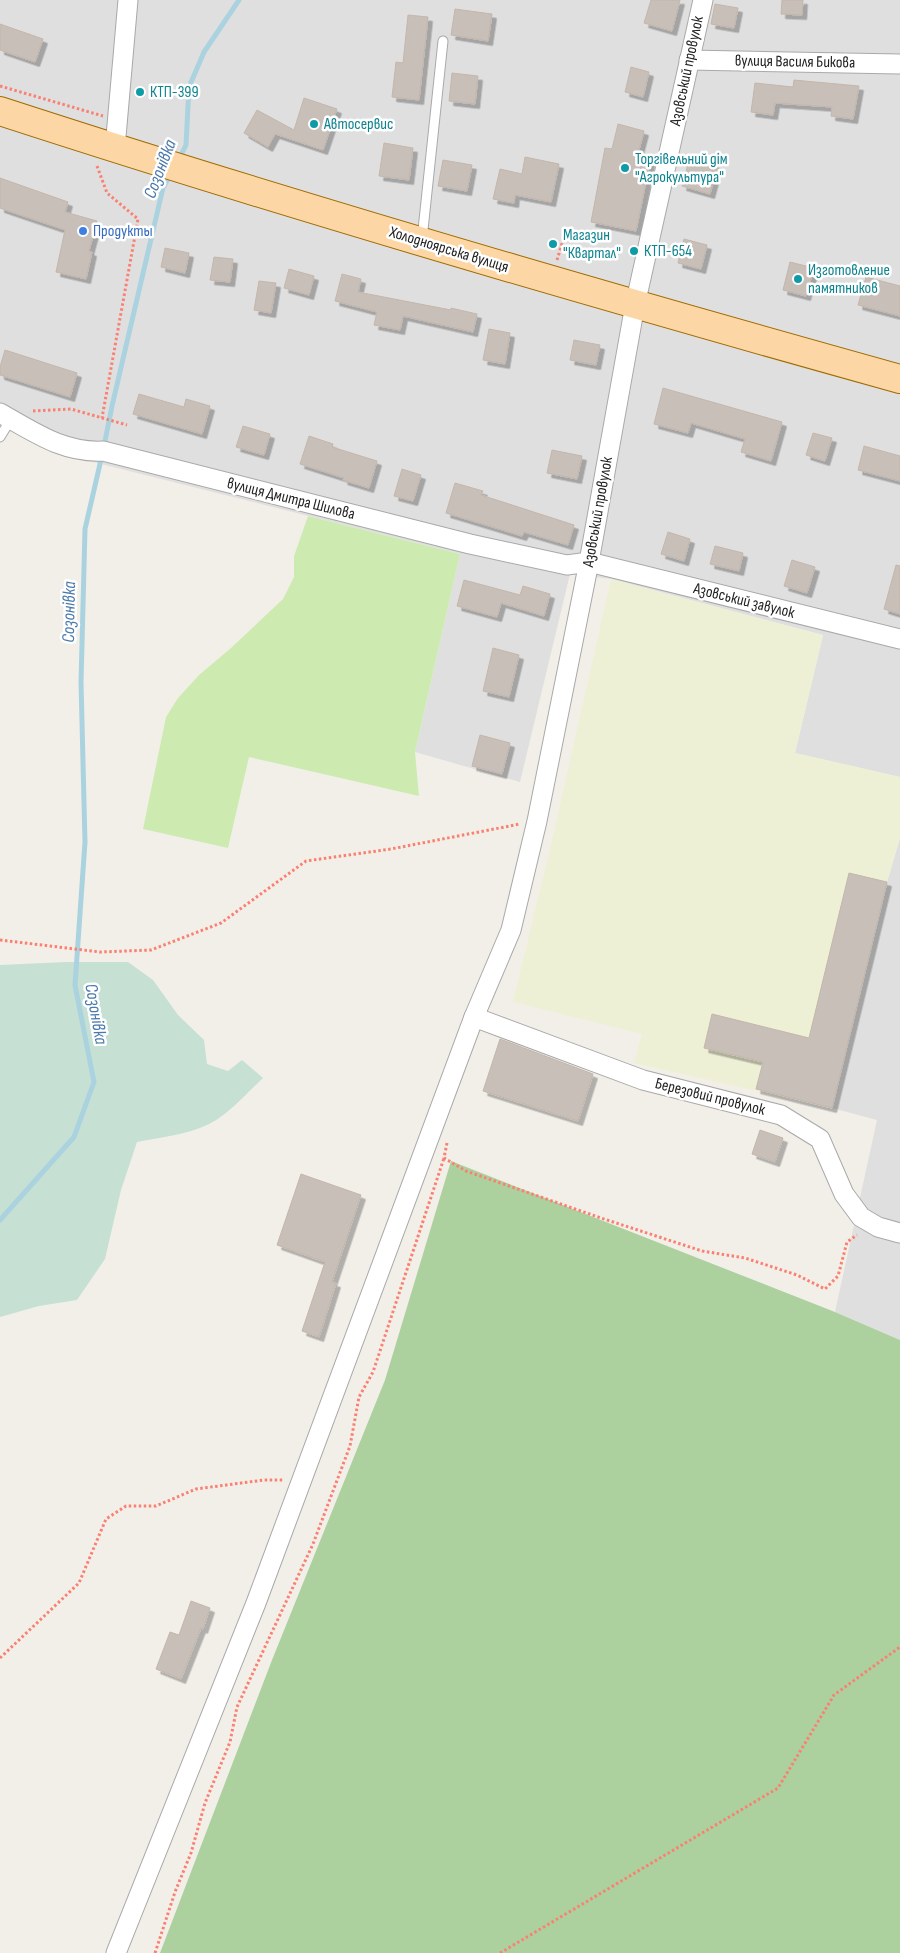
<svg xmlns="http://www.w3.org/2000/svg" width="900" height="1953" viewBox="0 0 900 1953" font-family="'Sofia Sans Condensed',sans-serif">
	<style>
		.residential { fill: #e0dfdf }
		.farmland { fill: #eef0d5 }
		.grass { fill: #cdebb0 }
		.forest { fill: #add19e }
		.wetland { fill: #c6e0d4 }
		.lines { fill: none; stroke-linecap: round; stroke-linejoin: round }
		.stream { stroke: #aad3df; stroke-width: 5 }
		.building { fill: #c7bfb8; stroke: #c4b6ab; filter: url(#shadow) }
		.lane-casing { stroke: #a9a9a9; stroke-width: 11 }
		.street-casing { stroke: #a9a9a9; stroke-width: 21 }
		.primary-casing { stroke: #a06b00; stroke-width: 30 }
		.path { stroke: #fa8072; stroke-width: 3; stroke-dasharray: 2.5 2.5; stroke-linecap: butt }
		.lane { stroke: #fff; stroke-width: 9 }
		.street { stroke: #fff; stroke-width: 19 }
		.primary { stroke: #fcd6a4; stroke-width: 28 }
		.culture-dot { fill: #0f9aa8; stroke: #fff; stroke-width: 2 }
		.shop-dot { fill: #3f7fe0; stroke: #fff; stroke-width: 2 }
		.labels { text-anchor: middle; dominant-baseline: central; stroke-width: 5; stroke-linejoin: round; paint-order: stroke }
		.street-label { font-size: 16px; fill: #222; stroke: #fff }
		.culture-label { font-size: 16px; fill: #0d838f; stroke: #fff; text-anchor: start }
		.shop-label { font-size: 16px; fill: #366cbe; stroke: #fff; text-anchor: start }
		.water-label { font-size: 18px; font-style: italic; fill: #4a7aab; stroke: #fff }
	</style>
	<defs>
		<filter id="shadow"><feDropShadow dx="4.5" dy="4.5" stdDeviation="0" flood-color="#0004"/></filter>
	</defs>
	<rect width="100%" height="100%" fill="#f2efe9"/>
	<g class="residential">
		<polygon points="0,0 900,0 900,777 795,753 823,635 611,579 570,574 520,782 415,752 460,554 69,456 0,427"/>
		<polygon points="900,838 900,1340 835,1312 877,1120 832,1108 887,882"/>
	</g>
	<polygon class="farmland" points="611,579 823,635 795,753 900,777 900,838 887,882 832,1108 634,1063 642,1034 513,1002 552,840"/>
	<polygon class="grass" points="308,516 460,554 415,752 419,796 249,757 228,848 143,829 166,717 178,698 199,675 231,648 283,599 294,577 294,556"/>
	<polygon class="forest" points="451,1161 835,1312 900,1340 900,1953 160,1953 272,1660 385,1380"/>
	<path class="wetland" d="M66 962H128L153 980 178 1015 204 1040 207 1064 228 1071 242 1060 263 1078C247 1093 229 1114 209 1124 187 1135 161 1137 137 1142L121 1190 105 1259 77 1300 39 1306 0 1317V965Z"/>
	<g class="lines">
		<g class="stream">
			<polyline points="179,159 186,145 189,87 204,52 239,0"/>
			<polyline points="0,1220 74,1137 94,1082 75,985 85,842 81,682 85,529 103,451 112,406 163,188 171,173"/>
		</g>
	</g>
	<g class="building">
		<polygon points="651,0 680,0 672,31 644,23"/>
		<polygon points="782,0 803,0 802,15 781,14"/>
		<polygon points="715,4 738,8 734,28 711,24"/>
		<polygon points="455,9 492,14 488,41 451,35"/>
		<polygon points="408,15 428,17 419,100 392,97 396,62 403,63"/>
		<polygon points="0,24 43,39 35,62 0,50"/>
		<polygon points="631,67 649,72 643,97 625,92"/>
		<polygon points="452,73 478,76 475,104 449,101"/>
		<polygon points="794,80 859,86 853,119 831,116 832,107 775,103 773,115 751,112 755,83 793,87"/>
		<polygon points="304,98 337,109 323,150 275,134 268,147 244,133 257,110 294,130"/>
		<polygon points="618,124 644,131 638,154 651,157 636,231 591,222 605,148 612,149"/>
		<polygon points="384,143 413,148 409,180 379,176"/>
		<polygon points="525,157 559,164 551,202 515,195 514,203 493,199 500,169 522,174"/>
		<polygon points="690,157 718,165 710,194 682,186"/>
		<polygon points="443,160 472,165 467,191 438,186"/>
		<polygon points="0,178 68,202 65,212 97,221 89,251 92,252 86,279 56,272 65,230 0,208"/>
		<polygon points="684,239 707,245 701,269 678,263"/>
		<polygon points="165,248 189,253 185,273 161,267"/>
		<polygon points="214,257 233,259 230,282 210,280"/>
		<polygon points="790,262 814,268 806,296 783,290"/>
		<polygon points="289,269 314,276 309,295 284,288"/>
		<polygon points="342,274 361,279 358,292 451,310 451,308 477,314 473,332 403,316 400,330 374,325 377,312 335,301"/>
		<polygon points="866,277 900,286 900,316 858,305"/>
		<polygon points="259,281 276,283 271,313 254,310"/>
		<polygon points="489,329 510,333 505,364 483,360"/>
		<polygon points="574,340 600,345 596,365 570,360"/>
		<polygon points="5,350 77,373 70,397 0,375 0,367"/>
		<polygon points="663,388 782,422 771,461 741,452 745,439 691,423 688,433 654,424"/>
		<polygon points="139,394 184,407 186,399 210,406 202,434 133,414"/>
		<polygon points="243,426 270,434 264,455 236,447"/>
		<polygon points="813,433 832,438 825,461 806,455"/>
		<polygon points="309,436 333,444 332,447 377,461 369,488 343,480 344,478 300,464"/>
		<polygon points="864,446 900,456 900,481 858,470"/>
		<polygon points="552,450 582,456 577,479 547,473"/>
		<polygon points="402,469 421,475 413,501 394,496"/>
		<polygon points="455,483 483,491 481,495 574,525 568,545 524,532 522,536 446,513"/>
		<polygon points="668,532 690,539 684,561 661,554"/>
		<polygon points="715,546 743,553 739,571 710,564"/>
		<polygon points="792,560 815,567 807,593 784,586"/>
		<polygon points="896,565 900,566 900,614 884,609"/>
		<polygon points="464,580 520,595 523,586 550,594 544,616 501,603 497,617 457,606"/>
		<polygon points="493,648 519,655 509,697 483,691"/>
		<polygon points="480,735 510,743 502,774 472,766"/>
		<polygon points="849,873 887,882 832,1108 756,1089 763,1062 704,1048 712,1014 809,1038"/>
		<polygon points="500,1039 593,1074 578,1121 483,1091"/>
		<polygon points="760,1130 783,1138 775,1162 752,1154"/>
		<polygon points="301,1174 361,1195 332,1282 336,1283 319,1337 302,1331 325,1262 277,1245"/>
		<polygon points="191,1601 210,1608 203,1629 201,1628 181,1679 156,1669 170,1632 179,1635"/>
	</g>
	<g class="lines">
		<g class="lane-casing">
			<g id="lane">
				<polyline points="422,239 443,41"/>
				<polyline points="0,437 11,419"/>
			</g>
		</g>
		<g class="street-casing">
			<g id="street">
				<polyline points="689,60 900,64"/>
				<polyline points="115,148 128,0"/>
				<path d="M0 413C34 432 63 453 103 451L470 544 567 565 589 562 900 639"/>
				<polyline points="474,1017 643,1080 781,1115 820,1139 844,1194 861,1217 878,1227 900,1233"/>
				<polyline points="116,1953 256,1603 474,1017 511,930 537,821 589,562 635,305 703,0"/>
			</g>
		</g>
		<g class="primary-casing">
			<path id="primary" d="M0 111C298 208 598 295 900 379"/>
		</g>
		<g class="path">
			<polyline points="0,86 103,116"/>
			<polyline points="97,166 107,193 138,219 102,418"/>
			<polyline points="557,260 564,237"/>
			<polyline points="33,411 71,409 127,425"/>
			<polyline points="0,940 100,952 151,950 221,923 306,861 391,849 520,824"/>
			<polyline points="447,1143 444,1158 466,1171 601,1218 702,1251 745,1258 797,1275 825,1289 838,1276 847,1242 857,1235"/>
			<polyline points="0,1658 79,1583 106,1519 126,1506 156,1506 196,1489 264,1480 284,1480"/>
			<polyline points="155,1953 175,1892 191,1853 205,1803 230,1742 237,1707 313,1544 350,1446 359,1397 373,1372 444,1158"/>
			<polyline points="500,1953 778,1788 834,1695 900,1647"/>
		</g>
		<use href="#lane" class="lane"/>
		<use href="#street" class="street"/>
		<use href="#primary" class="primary"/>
	</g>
	<g class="culture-dot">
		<circle cx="140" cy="92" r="5"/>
		<circle cx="314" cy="124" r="5"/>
		<circle cx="625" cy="168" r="5"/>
		<circle cx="553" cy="244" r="5"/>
		<circle cx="634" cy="251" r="5"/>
		<circle cx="798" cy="279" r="5"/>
	</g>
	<circle class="shop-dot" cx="83" cy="231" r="5"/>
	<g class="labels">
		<g class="street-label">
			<text transform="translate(795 62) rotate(1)">вулиця Василя Бикова</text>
			<text transform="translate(687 71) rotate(-78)">Азовський провулок</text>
			<text transform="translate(449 250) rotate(17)">Холодноярська вулиця</text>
			<text transform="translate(291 499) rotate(14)">вулиця Дмитра Шилова</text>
			<text transform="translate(598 512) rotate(-80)">Азовський провулок</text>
			<text transform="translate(744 601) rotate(14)">Азовський завулок</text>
			<text transform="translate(710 1097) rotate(14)">Березовий провулок</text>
		</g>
		<g class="culture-label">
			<text x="150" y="92">КТП-399</text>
			<text x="324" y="124">Автосервис</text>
			<text x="635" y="159">Торгівельний дім<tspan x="635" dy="18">"Агрокультура"</tspan></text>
			<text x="563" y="235">Магазин<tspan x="563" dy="18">"Квартал"</tspan></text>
			<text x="644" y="251">КТП-654</text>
			<text x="808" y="270">Изготовление<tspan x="808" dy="18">памятников</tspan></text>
		</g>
		<g class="shop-label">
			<text x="93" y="231">Продукты</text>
		</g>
		<g class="water-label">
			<text transform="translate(160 169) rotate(-69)">Созонівка</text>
			<text transform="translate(69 612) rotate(-89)">Созонівка</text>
			<text transform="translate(96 1014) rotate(80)">Созонівка</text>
		</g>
	</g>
</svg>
